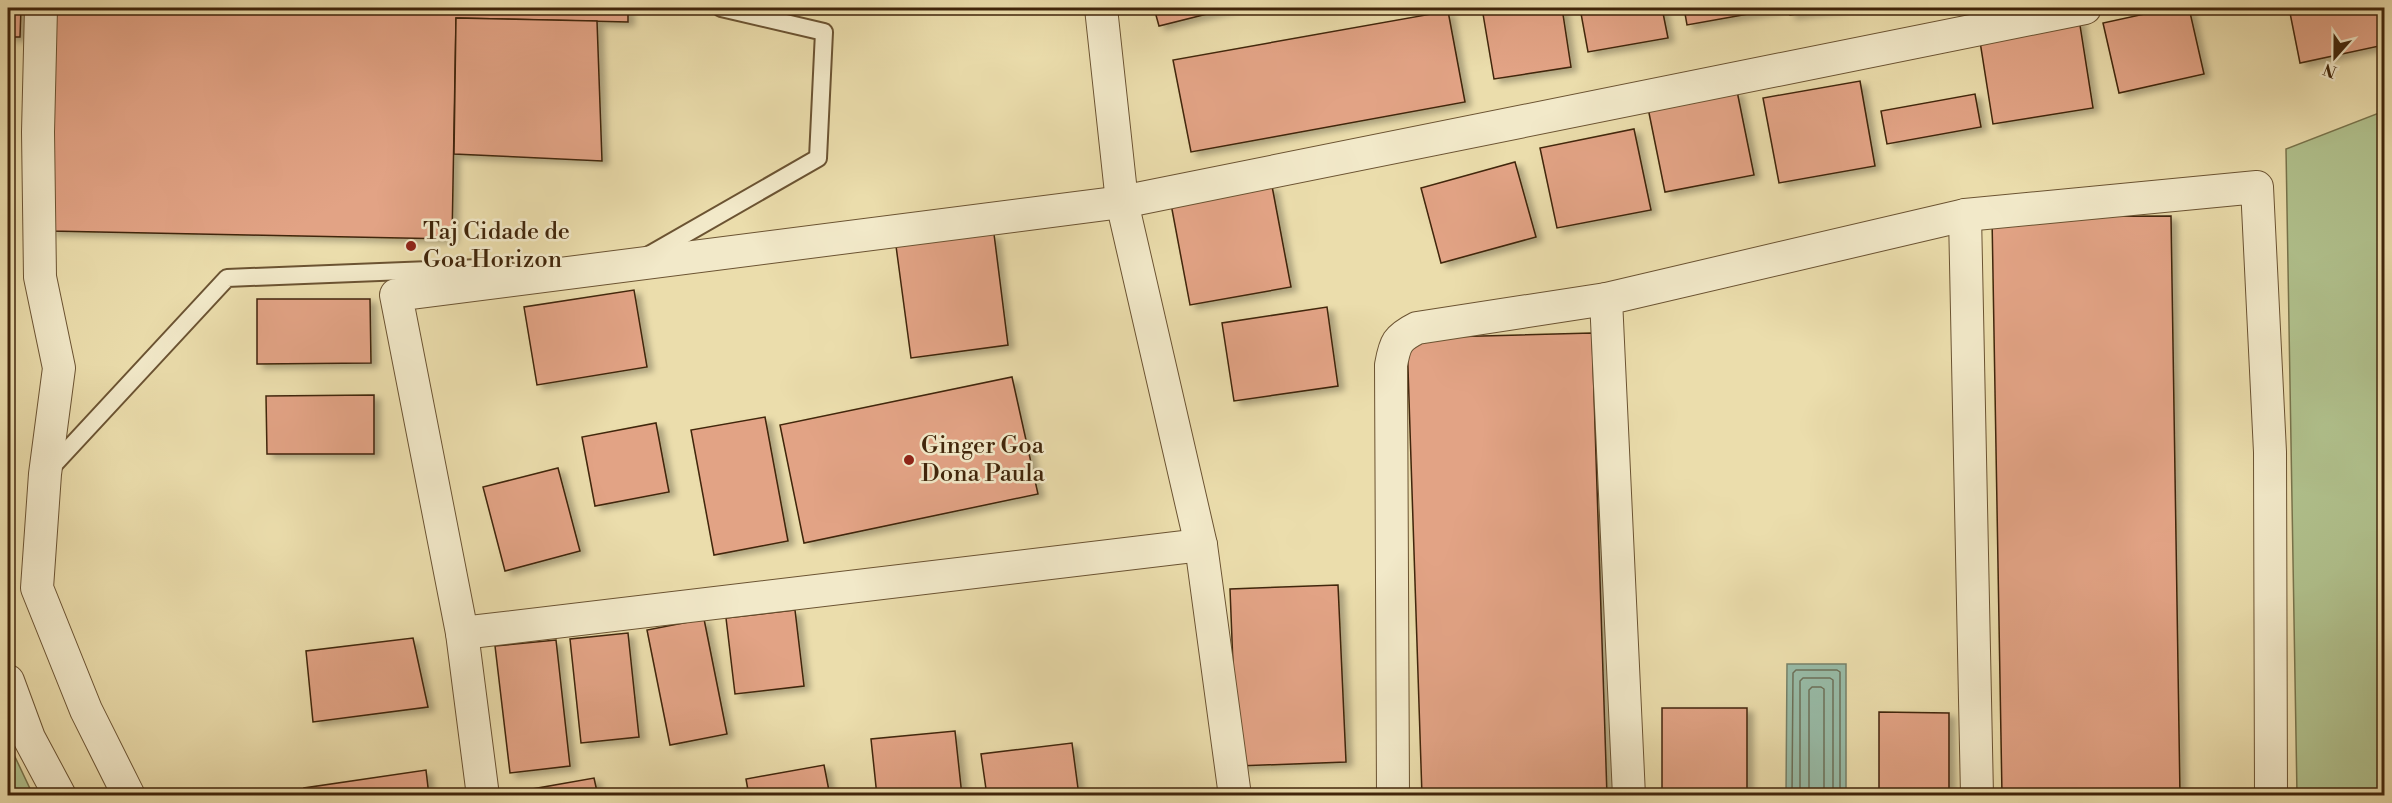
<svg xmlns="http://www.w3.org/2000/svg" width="2392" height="803" viewBox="0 0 2392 803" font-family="'Libre Bodoni',serif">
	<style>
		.green { fill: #b1c28e; stroke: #78744c; stroke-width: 1.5 }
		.water { fill: #98bca8; stroke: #758069; stroke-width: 1.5 }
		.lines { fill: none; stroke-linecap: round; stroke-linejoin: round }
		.shore { stroke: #6c7059; stroke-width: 1.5 }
		.building { fill: #e2a385; stroke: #40250a; stroke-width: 1.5; filter: url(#shadow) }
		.lane-casing { stroke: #6b5332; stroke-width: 20 }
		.street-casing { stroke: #6b5332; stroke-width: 34 }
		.lane { stroke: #f2e9c9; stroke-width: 16 }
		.street { stroke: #f2e9c9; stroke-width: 32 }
		.poi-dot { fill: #8f2418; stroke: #f2e9c9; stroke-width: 2 }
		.labels { text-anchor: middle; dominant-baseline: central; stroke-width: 5; stroke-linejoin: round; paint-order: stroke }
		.poi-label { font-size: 24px; fill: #40250a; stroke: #f2e9c9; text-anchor: start }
	</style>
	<defs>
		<filter id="shadow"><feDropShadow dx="6" dy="4" stdDeviation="3" flood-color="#0004"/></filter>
	</defs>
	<rect width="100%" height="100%" fill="#ebddac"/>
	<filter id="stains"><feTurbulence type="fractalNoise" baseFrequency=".00333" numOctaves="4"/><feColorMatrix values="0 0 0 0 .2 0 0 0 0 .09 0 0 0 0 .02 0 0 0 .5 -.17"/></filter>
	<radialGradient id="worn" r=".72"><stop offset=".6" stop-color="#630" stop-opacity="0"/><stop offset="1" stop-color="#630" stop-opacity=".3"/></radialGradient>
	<g class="green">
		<polygon points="2384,111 2384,795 2297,795 2286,149"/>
		<polygon points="8,742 33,795 8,795"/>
	</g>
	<polygon class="water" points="1787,664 1846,664 1846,795 1786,795"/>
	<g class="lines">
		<g class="shore">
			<polyline points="1792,796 1793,673 1796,670 1837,670 1840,672 1840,796"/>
			<polyline points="1800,796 1800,681 1803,678 1830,678 1833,680 1833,796"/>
			<polyline points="1809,796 1809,690 1812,687 1821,687 1824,689 1824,796"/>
		</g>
	</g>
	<g class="building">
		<polygon points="8,8 21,8 20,37 8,37"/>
		<polygon points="53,8 628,8 628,22 456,18 452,239 50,231"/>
		<polygon points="1154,8 1231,8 1159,26"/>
		<polygon points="1482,8 1562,8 1571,67 1494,79"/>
		<polygon points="1580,8 1662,8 1668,38 1588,52"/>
		<polygon points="1684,8 1776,8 1776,9 1687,25"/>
		<polygon points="1788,8 1840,8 1790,15"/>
		<polygon points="2172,8 2189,8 2204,74 2119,93 2103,23"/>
		<polygon points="2289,8 2384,8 2384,45 2300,63"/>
		<polygon points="1448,11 1465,102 1191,152 1173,60"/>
		<polygon points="456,18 597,21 602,161 454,154"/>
		<polygon points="2079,19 2093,108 1993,124 1979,35"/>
		<polygon points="1860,81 1875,166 1779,183 1763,98"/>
		<polygon points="1737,91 1754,175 1665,192 1648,108"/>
		<polygon points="1975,94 1981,127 1887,144 1881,111"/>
		<polygon points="1634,129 1651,210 1557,228 1540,148"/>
		<polygon points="1515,162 1536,237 1441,263 1421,188"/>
		<polygon points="1272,186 1291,287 1190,305 1171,204"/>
		<polygon points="2171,216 2180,796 2002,796 1992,217"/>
		<polygon points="994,234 1008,345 911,358 896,246"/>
		<polygon points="634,290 647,367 537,385 524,307"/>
		<polygon points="257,299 370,299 371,363 257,364"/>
		<polygon points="1327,307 1338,386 1234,401 1222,323"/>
		<polygon points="1592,333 1607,796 1422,796 1407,338"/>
		<polygon points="1012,377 1038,494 804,543 780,425"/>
		<polygon points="374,395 374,454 267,454 266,396"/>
		<polygon points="765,417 788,541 714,555 691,430"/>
		<polygon points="656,423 669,492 595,506 582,437"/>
		<polygon points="558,468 580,551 505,571 483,487"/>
		<polygon points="1338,585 1346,762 1237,766 1230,589"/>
		<polygon points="795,610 804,686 735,694 726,618"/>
		<polygon points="704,619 727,734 670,745 647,630"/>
		<polygon points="628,633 639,737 581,743 570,639"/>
		<polygon points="413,638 428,707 313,722 306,651"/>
		<polygon points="556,640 570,766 510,773 495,646"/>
		<rect x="1662" y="708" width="85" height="88"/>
		<polygon points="1879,712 1949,713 1949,796 1879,796"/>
		<polygon points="955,731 962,796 877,796 871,739"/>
		<polygon points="1072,743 1079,796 987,796 981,754"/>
		<polygon points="824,765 830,796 749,796 746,779"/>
		<polygon points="426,770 429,796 305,796 304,788"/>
		<polygon points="594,778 598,796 521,796 521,791"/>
	</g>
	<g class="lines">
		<g class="lane-casing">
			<g id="lane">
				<polyline points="649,255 818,158 824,32 721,8"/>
				<polyline points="48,471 227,278 505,267"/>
			</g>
		</g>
		<g class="street-casing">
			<g id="street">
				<polyline points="41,8 38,132 40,277 59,368 45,474 37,588 86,710 129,796"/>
				<polyline points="1101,8 1122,202 1201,545 1235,796"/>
				<polyline points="1965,215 1977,796"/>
				<polyline points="462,633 1201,545"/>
				<polyline points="8,681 29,738 60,796"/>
				<polyline points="483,796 462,633 396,295 1122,202 2085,8"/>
				<path d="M1393 796 1391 365C1395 343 1397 338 1417 328L1606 299"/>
				<polyline points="1629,796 1606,299 1965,215 2257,187 2270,452 2271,796"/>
			</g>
		</g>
		<use href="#lane" class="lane"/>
		<use href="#street" class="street"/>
	</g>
	<g class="poi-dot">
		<circle cx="411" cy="246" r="6"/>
		<circle cx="909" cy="460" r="6"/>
	</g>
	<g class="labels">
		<g class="poi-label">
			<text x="423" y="232">Taj Cidade de<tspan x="423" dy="28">Goa Horizon</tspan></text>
			<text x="921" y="446">Ginger Goa<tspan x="921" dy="28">Dona Paula</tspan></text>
		</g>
	</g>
	<rect width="2392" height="803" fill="none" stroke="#ebddac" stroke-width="30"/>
	<rect x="9" y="9" width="2374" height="785" fill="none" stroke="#40250a" stroke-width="3"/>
	<rect x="15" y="15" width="2362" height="773" fill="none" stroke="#40250a" stroke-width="1.5"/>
	<g transform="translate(2335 57) rotate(201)" stroke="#f2e9c9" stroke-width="4.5" paint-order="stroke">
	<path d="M0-4.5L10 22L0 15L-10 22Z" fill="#40250a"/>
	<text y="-9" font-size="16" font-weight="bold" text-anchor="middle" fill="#40250a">N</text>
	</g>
	<rect width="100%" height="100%" filter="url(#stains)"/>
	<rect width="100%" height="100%" fill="url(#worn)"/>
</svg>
